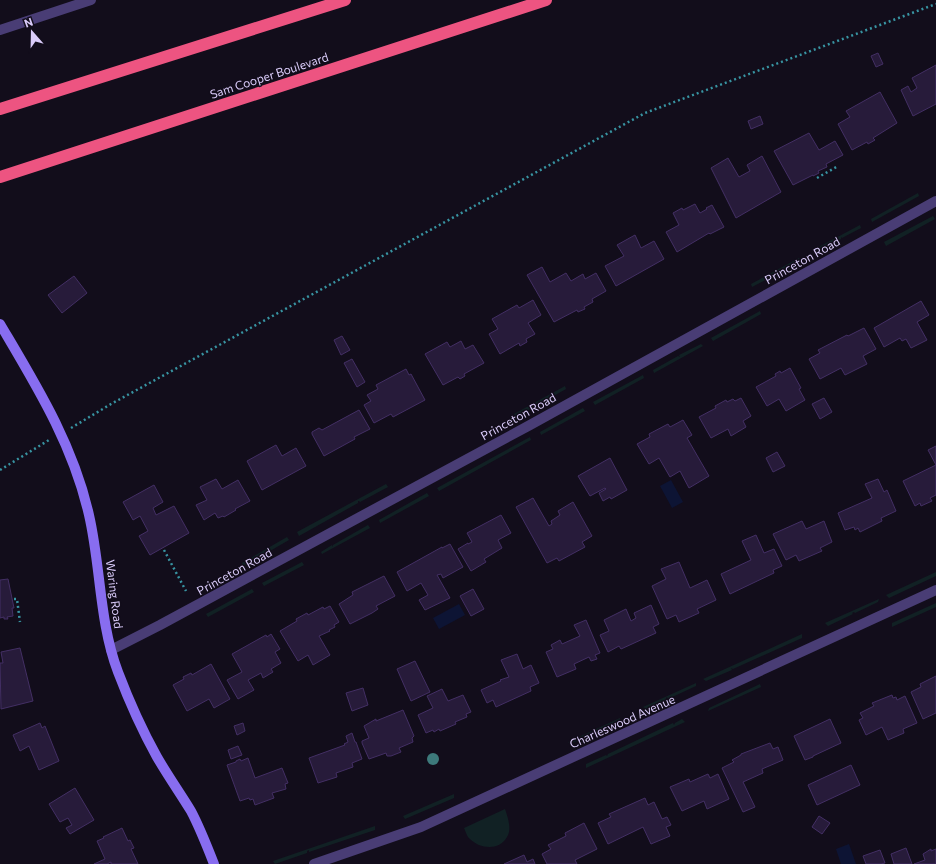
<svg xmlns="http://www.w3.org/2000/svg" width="936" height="864" viewBox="0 0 936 864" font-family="Commissioner,sans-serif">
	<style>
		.green { fill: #112124 }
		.water { fill: #0d1434 }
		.building { fill: #271b3a; stroke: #432f64 }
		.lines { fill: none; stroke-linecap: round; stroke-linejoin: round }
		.path { stroke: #3894a2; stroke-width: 2.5; stroke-dasharray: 2 3; stroke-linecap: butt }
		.street { stroke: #493d75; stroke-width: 10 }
		.secondary { stroke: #886df0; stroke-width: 10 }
		.highway { stroke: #ed5481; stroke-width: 12 }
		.tree { fill: #3d797b }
		.labels { text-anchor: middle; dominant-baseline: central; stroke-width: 3; stroke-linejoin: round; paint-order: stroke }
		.street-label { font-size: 12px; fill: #daccfa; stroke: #120d1b }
	</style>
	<rect width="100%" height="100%" fill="#120d1b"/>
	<g class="green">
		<polygon points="918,193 919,196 872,222 871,219"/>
		<polygon points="933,216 935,219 886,246 884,242"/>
		<polygon points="860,225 861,228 842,238 841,237 841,239 815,253 813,250"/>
		<polygon points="799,258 801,261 752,287 751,284"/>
		<polygon points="760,311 761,314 713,341 711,338"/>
		<polygon points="701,344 703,346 654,373 653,370 678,356 680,357 679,355"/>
		<polygon points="643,375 644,378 595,405 593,402"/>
		<polygon points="565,386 566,389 516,417 514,414"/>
		<polygon points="583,408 585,411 541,435 540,432"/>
		<polygon points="530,437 531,440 439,491 437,488"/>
		<polygon points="386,484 388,487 360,502 359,501 358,501 358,503 299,536 297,532"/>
		<polygon points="427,493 429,496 380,523 379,520"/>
		<polygon points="368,525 370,528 322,554 321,552 332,545 333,547 333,545"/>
		<polygon points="287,537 289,540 263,555 261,554 261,556 243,566 242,563"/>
		<polygon points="302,562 304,565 264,586 262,583"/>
		<polygon points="936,572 936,576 889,598 886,595"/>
		<polygon points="252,589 254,592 208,617 206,614"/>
		<polygon points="879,599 878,602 855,613 854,612 852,613 853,614 828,626 825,623"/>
		<polygon points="936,603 936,607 892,627 892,623"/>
		<polygon points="802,634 802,638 733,669 731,668 732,670 706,681 703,679"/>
		<polygon points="696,683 696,686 668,699 667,697 666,698 666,700 646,709 643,707"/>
		<polygon points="760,684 761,687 708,711 709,708"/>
		<polygon points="620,718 620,721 597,732 596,730 594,731 595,733 570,744 568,742"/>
		<polygon points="682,719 685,722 586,768 586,764 606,755 607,756 608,754 673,723 674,725 675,723"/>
		<polygon points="454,794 454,798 405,819 403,816"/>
		<path d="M505 809C508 818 512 829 507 837 499 851 480 849 470 839 467 837 466 832 464 828Z"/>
		<polygon points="375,826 375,830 309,852 309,850 307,851 307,853 275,864 273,861"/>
	</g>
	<g class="water">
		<polygon points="671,480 683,502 672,508 660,486"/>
		<polygon points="459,604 465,615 439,629 433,618"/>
		<polygon points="849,844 856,864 841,864 836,849"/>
	</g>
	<g class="building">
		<polygon points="878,53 883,64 876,67 871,56"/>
		<polygon points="936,65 936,104 913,116 901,90 908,86 911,92 917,88 912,78"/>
		<polygon points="880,92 897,123 873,138 875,140 868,144 867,142 852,150 838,124 850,117 846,111"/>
		<polygon points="760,116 763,124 751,129 748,121"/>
		<polygon points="809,133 819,150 835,141 843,155 826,164 827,167 818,171 819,173 813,176 813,175 793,185 774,151"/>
		<polygon points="762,156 781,192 736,218 711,168 728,158 739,177 750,171 747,165"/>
		<polygon points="695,204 700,213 707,209 706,208 712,205 724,227 710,234 709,233 677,252 666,232 679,225 673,213 682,208 683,210"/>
		<polygon points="635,235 641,248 654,241 664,259 616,286 605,266 624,256 617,245"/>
		<polygon points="542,267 550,282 566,273 571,281 583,274 585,279 596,273 606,291 592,299 593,302 584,307 585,309 578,312 577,310 554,322 527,275"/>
		<polygon points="74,276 87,293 62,313 48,295"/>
		<polygon points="533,300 541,315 528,323 535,334 526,339 527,342 520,346 519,343 500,354 489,334 498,329 492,319 517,305 519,308"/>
		<polygon points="921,301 929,315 917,322 927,340 911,348 906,339 902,341 900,338 884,347 874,328"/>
		<polygon points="864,328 876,349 863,356 867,364 845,375 841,368 820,379 809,359 820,353 818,350 847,335 848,336"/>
		<polygon points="342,336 350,350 341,355 334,340"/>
		<polygon points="461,341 465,349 473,345 484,363 464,374 465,376 460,379 458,377 443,385 425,354 447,342 450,347"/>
		<polygon points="352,359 365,382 357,387 344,363"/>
		<polygon points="790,368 801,388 799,389 805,400 786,411 779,399 767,406 756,387 776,376 775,374 780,371 781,373"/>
		<polygon points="406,369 409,375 411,374 425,400 393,417 391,414 374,423 364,405 371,401 367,395 378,389 376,385"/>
		<polygon points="741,398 751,416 743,421 746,427 731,436 728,429 711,438 699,417 716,408 715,406 726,400 727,402 733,399 735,401"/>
		<polygon points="824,398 832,412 820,419 812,404"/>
		<polygon points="359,410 370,429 354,437 355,439 324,456 312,434 312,432 319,428 322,430"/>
		<polygon points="683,420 692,435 687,438 709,476 689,488 680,471 670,477 659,458 649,464 637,444 650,437 649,434 668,424 670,427"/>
		<polygon points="276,445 282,456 296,448 306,466 262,490 247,461"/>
		<polygon points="936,446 936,495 930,498 932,501 921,506 920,503 915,506 903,481 936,465 928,450"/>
		<polygon points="777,452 785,466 773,472 766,458"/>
		<polygon points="610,458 627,490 611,499 610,497 603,501 599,493 606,489 605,488 590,496 578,476"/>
		<polygon points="216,479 222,489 238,480 250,501 235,509 236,510 224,517 223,516 218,518 215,513 204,520 196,505 207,500 200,487"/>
		<polygon points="878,479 884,492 887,490 896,511 881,518 882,521 860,532 858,528 855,530 854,527 845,530 838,513 872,498 865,484"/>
		<polygon points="154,485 163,502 153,508 156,515 174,506 189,533 150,555 139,536 148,531 140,516 133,520 123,502"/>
		<polygon points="533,498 549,526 552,524 551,521 560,515 558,511 573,502 592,536 582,542 585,547 559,561 557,558 547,563 516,507"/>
		<polygon points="501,515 511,533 498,540 502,548 484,559 486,562 471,571 458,549 468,543 468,544 472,542 467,533"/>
		<polygon points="802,521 806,529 824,521 832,542 820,548 822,551 799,561 796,555 786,560 773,534"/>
		<polygon points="756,535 764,553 774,549 782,566 773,570 774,573 730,594 721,574 751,560 742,541"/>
		<polygon points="450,544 463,567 443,578 441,574 437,575 450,598 425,610 419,600 428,595 421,583 407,591 397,572 442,547 442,548"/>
		<polygon points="679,562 690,588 707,580 716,600 697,609 699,613 679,622 676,615 667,619 652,586 666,579 661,569"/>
		<polygon points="384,576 395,596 376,606 378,609 372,613 350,624 339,604 353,595 352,592"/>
		<polygon points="8,579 14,608 12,608 13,616 7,617 8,619 4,619 4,617 0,618 0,580"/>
		<polygon points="473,589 484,609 471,616 460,596"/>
		<polygon points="651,605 659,624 653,627 656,633 621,649 619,646 608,652 600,635 609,631 604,620 626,609 631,621 636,618 634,613"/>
		<polygon points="330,606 339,622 334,625 335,627 329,630 330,631 319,636 330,655 313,665 308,655 298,661 280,631 297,621 296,619 307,613 308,615 323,607 324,609"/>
		<polygon points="586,620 600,653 595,655 597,659 591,661 589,657 574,664 576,669 557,677 546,652 553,649 551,645 560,640 562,644 580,636 574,625"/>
		<polygon points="271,634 280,649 275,652 281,663 271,669 273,672 263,678 261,673 248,680 254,690 238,699 227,680 242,672 232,654 266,635 267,637"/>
		<polygon points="20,648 33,701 1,709 0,663 3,663 1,652"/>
		<polygon points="517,654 523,669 531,665 539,683 530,687 531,691 496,707 493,700 487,703 481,690 501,681 500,680 509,677 501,660"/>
		<polygon points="415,661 430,692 411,701 397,669"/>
		<polygon points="211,664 230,699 214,708 209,699 187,711 173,685 184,679 183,677 191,673 192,675"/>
		<polygon points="936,676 936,713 923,719 911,692 921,687 920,684"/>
		<polygon points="363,688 368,705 352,711 346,693"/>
		<polygon points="442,689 448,701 463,695 471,712 466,714 467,717 455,722 456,724 440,731 439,729 434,732 433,730 426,733 418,715 433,708 427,696"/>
		<polygon points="892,695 893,698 896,697 897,700 905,696 917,723 903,729 904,733 888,740 882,727 866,735 859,720 863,718 860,713 874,706 872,703"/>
		<polygon points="403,710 414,736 412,738 413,742 399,748 401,752 391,756 387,756 386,753 369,759 362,743 362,741 369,738 364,726 376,719 376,721"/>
		<polygon points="830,719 841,743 813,756 813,757 805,760 794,736"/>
		<polygon points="40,723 42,728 45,726 59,761 39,770 29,746 20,751 13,735"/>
		<polygon points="243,723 245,731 237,735 234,726"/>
		<polygon points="352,733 355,742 356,742 362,759 352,763 353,767 336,773 337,777 318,783 309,758 345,745 344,744 348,742 346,736"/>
		<polygon points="770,743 773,749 778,747 783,760 762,769 763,773 743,782 755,807 743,812 722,768 734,762 732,760 741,755 741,754"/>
		<polygon points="238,746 242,755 231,759 228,750"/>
		<polygon points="248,758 255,778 282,768 288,783 285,784 286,789 272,793 274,798 255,805 253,799 250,800 249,798 240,801 227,765 236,762 236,761 240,759 241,761"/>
		<polygon points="851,765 860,785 817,805 808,785"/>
		<polygon points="708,774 710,778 718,774 729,799 707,809 704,801 682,811 670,787 689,779 690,782"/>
		<polygon points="75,788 94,820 70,834 66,828 72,825 68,818 60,822 49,804"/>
		<polygon points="645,798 648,805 654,802 662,819 667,817 671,825 666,827 670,836 651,844 643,827 608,844 598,823 611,817 609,814"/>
		<polygon points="819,816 830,823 822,834 812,827"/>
		<polygon points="584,823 597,849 575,860 577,864 547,864 542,854 551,849 548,845 566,836 565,833"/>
		<polygon points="122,828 128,841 130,840 134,848 131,849 138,864 111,864 111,862 107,864 94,864 105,859 97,841 104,838 103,837"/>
		<polygon points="906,848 912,864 894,864 891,854"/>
		<polygon points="931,849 931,851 936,849 936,864 914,864 925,860 923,854"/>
		<polygon points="880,850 885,863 881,864 866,864 863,856"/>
		<polygon points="524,855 527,862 533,859 535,864 504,864"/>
	</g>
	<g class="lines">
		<g class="path">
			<polyline points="817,178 838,166"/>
			<polyline points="71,428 111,404 645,113 936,4"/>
			<polyline points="0,470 49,440"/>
			<polyline points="164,550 186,591"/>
			<polyline points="14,599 17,599 20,622"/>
		</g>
		<g class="street">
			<polyline points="0,30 91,0"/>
			<polyline points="111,650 160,625 530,425 936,201"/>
			<polyline points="314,864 421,827 936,590"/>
		</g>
		<path class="secondary" d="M0 324C36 385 73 444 89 515 101 567 99 622 118 672 129 701 142 730 157 757 168 776 180 793 191 811 200 828 207 846 214 864"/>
		<g class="highway">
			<polyline points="0,109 345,0"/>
			<polyline points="0,177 546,0"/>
		</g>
	</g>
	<circle class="tree" cx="433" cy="759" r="6"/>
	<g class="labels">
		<g class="street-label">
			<text transform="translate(269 75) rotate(-18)">Sam Cooper Boulevard</text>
			<text transform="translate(802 260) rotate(-29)">Princeton Road</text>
			<text transform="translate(518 416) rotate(-29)">Princeton Road</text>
			<text transform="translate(234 571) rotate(-29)">Princeton Road</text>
			<text transform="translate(115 594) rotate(83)">Waring Road</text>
			<text transform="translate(622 721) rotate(-24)">Charleswood Avenue</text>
		</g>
	</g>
	<g transform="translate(32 32) rotate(340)" stroke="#120d1b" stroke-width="3" paint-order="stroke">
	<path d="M0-3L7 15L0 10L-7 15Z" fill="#daccfa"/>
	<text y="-6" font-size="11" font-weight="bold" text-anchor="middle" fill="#daccfa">N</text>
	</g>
</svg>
